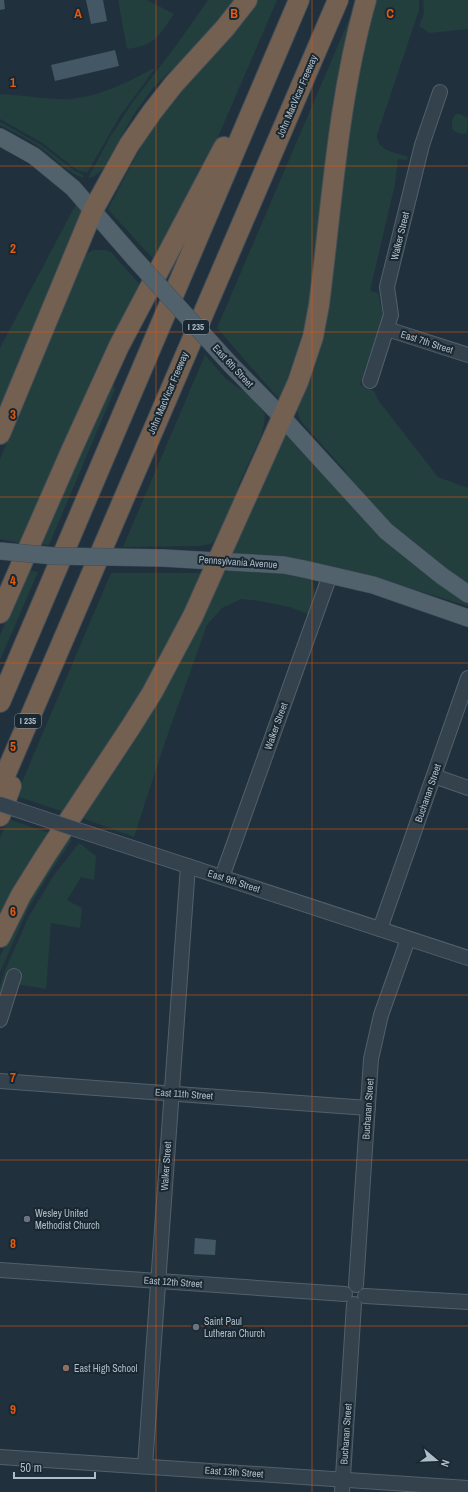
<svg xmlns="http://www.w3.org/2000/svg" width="468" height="1492" viewBox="0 0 468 1492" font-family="'Archivo Narrow',sans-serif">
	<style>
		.green { fill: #223e3d }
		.building { fill: #435764 }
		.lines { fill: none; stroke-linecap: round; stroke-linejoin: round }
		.minor-casing { stroke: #52606b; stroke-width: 16 }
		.major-casing { stroke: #404e59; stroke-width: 18 }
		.highway-casing { stroke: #3f4d58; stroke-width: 22 }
		.minor { stroke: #34424d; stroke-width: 14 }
		.major { stroke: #52626d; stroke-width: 17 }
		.highway { stroke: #746050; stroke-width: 20 }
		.minor-bridge-casing { stroke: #52606b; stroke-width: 16; stroke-linecap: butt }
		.major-bridge-casing { stroke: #404e59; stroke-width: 18; stroke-linecap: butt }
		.minor-bridge { stroke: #34424d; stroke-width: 14 }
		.major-bridge { stroke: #52626d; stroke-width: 17 }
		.grid { fill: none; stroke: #e8590c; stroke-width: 1; stroke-opacity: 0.55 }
		.worship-dot { fill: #6b7280; stroke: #192731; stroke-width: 1.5 }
		.education-dot { fill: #8d6e63; stroke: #192731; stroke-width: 1.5 }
		.labels { text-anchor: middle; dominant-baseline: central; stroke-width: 4; stroke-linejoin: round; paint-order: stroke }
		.shield { fill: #192731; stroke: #82909b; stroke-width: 1 }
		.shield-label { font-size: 9px; font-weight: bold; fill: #afbdc9 }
		.street-label { font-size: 10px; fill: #afbdc9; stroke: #192731 }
		.poi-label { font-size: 10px; fill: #afbdc9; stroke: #192731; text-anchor: start }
		.grid-label { font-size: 13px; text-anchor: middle; font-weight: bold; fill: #e8590c; stroke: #192731; stroke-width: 4; stroke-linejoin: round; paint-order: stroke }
	</style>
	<rect width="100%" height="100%" fill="#20313d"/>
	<g class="green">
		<path d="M118 0H147L174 14C158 36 157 45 127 49Z"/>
		<polygon points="208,0 238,0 197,49 170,71 153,88 134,114 103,169 93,177 88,178 110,137 132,103 178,43"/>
		<polygon points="255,0 277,0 218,137 197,181 156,262 112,214 108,209 144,141 172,103"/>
		<path d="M374 0H419V10L377 135C376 151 397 153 409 157L406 160 398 159 395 184 370 291 378 293 383 315 360 385 374 391 378 400 438 477 468 488V584L459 579 385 520 356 491 343 468 304 425 299 418 297 408 352 102Z"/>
		<polygon points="423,0 468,0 468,29 430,33 419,26 424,13"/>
		<path d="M351 15 354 17 309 305C302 339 294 367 279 399L217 328Z"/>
		<path d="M152 69H154V70L120 116 87 173 77 170 41 142 0 119V94C19 95 39 98 59 99 92 100 123 85 152 69Z"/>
		<path d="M456 114H460L468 118 467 133C462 135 455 133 452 129V120Z"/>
		<path d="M0 122 41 145 75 171 83 175 84 178C67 173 55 158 41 148 28 139 14 132 0 125Z"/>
		<polygon points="76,204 83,212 0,420 0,348"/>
		<polygon points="93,250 105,250 111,252 142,287 24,544 0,539 0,459 65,304 79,265 88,253"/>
		<polygon points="205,355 226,379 253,398 265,414 264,425 261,436 239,484 234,508 222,532 211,544 199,546 123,547"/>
		<polygon points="112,384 115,389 49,545 38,544"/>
		<polygon points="285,433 370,526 409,561 468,601 468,606 392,583 232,555 230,552"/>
		<polygon points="230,569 236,569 285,574 313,579 315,592 308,614 290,607 260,601 241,599 222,608 207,625 164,745 134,837 82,818 220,576"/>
		<polygon points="28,570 38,572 0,660 0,635"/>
		<polygon points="111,573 202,573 165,654 67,813 16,796"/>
		<polygon points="8,819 52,834 0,922 0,838"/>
		<polygon points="66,838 72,840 49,874 28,909 0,972 0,956 26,902"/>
		<polygon points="79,843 96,856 94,880 81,877 67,900 82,908 80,928 51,923 46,989 16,984 19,974 9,970 0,996 0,986 6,968 29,916 54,875"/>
	</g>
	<g class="building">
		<polygon points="0,0 4,0 5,9 0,10"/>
		<polygon points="86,0 103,0 107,21 91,24"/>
		<polygon points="115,50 119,66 55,81 51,65"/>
		<polygon points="195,1238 216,1240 215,1255 194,1254"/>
	</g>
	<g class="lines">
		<g class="minor-casing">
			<g id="minor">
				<polyline points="387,329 468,355"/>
				<polyline points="370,381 391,315 387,287 422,145 440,92"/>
				<polyline points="434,776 468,788"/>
				<polyline points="84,832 468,958"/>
				<polyline points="222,877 330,575"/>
				<polyline points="380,929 468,678"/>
				<polyline points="0,1020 14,976"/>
				<polyline points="0,1081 368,1108"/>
				<polyline points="0,1270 345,1294"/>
				<polyline points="356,1285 371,1059 381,1015 408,939"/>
				<polyline points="365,1296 468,1302"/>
				<polyline points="0,1457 468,1488"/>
				<polyline points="145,1466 188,866"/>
				<polyline points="342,1492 354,1304"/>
			</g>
		</g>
		<g class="major-casing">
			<g id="major">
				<polyline points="0,137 34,156 73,188 134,258"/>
				<polyline points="231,365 282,417 386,531 442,576 468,594"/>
				<polyline points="163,558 284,565 304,569 373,585 468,618"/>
			</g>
		</g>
		<g class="highway-casing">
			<g id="highway">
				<polyline points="0,434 93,210 129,145 152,112 174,84 225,28 247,0"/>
				<polyline points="0,613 72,449 119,346 224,147"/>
				<polyline points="0,702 299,0"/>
				<polyline points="0,787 338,0"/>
				<polyline points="0,816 11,786"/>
				<path d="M0 937 21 895 46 855 130 728 152 693 193 616 298 382 313 337 319 305C332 203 338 99 366 0"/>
			</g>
		</g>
		<use href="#minor" class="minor"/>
		<use href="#major" class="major"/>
		<use href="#highway" class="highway"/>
		<g class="minor-bridge-casing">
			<polyline id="minor-bridge" points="0,804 84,832"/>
		</g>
		<g class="major-bridge-casing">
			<g id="major-bridge">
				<polyline points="134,258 231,365"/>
				<polyline points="0,551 54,556 163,558"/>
			</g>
		</g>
		<use href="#minor-bridge" class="minor-bridge"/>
		<use href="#major-bridge" class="major-bridge"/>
	</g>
	<path class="grid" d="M156 0V1492M312 0V1492M0 166H468M0 332H468M0 497H468M0 663H468M0 829H468M0 995H468M0 1160H468M0 1326H468"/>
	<g class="worship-dot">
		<circle cx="27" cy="1219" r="4"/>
		<circle cx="196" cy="1327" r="4"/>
	</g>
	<circle class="education-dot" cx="66" cy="1368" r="4"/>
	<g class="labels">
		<g class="shield">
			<rect x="183" y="320" width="26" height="14" rx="3"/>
			<rect x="15" y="714" width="26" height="14" rx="3"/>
		</g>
		<g class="shield-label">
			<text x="196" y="327">I 235</text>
			<text x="28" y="721">I 235</text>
		</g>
		<g class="street-label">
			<text transform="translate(297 96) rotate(-67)">John MacVicar Freeway</text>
			<text transform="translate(400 236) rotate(-76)">Walker Street</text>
			<text transform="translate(427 342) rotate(18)">East 7th Street</text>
			<text transform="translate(233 366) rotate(47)">East 6th Street</text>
			<text transform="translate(168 393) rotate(-67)">John MacVicar Freeway</text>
			<text transform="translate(238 562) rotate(4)">Pennsylvania Avenue</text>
			<text transform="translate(276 726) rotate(-70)">Walker Street</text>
			<text transform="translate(428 793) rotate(-71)">Buchanan Street</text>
			<text transform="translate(234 881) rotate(18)">East 9th Street</text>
			<text transform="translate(184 1094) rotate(4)">East 11th Street</text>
			<text transform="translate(368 1109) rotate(-86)">Buchanan Street</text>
			<text transform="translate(166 1166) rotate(-86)">Walker Street</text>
			<text transform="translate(173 1282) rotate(4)">East 12th Street</text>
			<text transform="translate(346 1434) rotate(-86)">Buchanan Street</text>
			<text transform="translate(234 1472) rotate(4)">East 13th Street</text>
		</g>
		<g class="poi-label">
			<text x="35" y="1213">Wesley United<tspan x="35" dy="12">Methodist Church</tspan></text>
			<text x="204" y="1321">Saint Paul<tspan x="204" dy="12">Lutheran Church</tspan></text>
			<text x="74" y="1368">East High School</text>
		</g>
	</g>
	<g class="grid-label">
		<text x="78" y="18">A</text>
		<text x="234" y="18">B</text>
		<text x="390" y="18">C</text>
		<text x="13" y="87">1</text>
		<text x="13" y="253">2</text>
		<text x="13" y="419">3</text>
		<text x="13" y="585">4</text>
		<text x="13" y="751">5</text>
		<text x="13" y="916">6</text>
		<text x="13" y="1082">7</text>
		<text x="13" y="1248">8</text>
		<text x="13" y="1414">9</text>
	</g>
	<g transform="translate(436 1460) rotate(109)" stroke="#192731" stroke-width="3" paint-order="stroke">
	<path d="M0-3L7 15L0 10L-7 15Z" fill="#afbdc9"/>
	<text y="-6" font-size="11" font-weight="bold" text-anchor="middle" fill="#afbdc9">N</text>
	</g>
	<path d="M14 1472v6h81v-6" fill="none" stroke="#afbdc9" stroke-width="2"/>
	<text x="20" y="1472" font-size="12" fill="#afbdc9" stroke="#192731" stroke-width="3" paint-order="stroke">50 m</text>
</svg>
